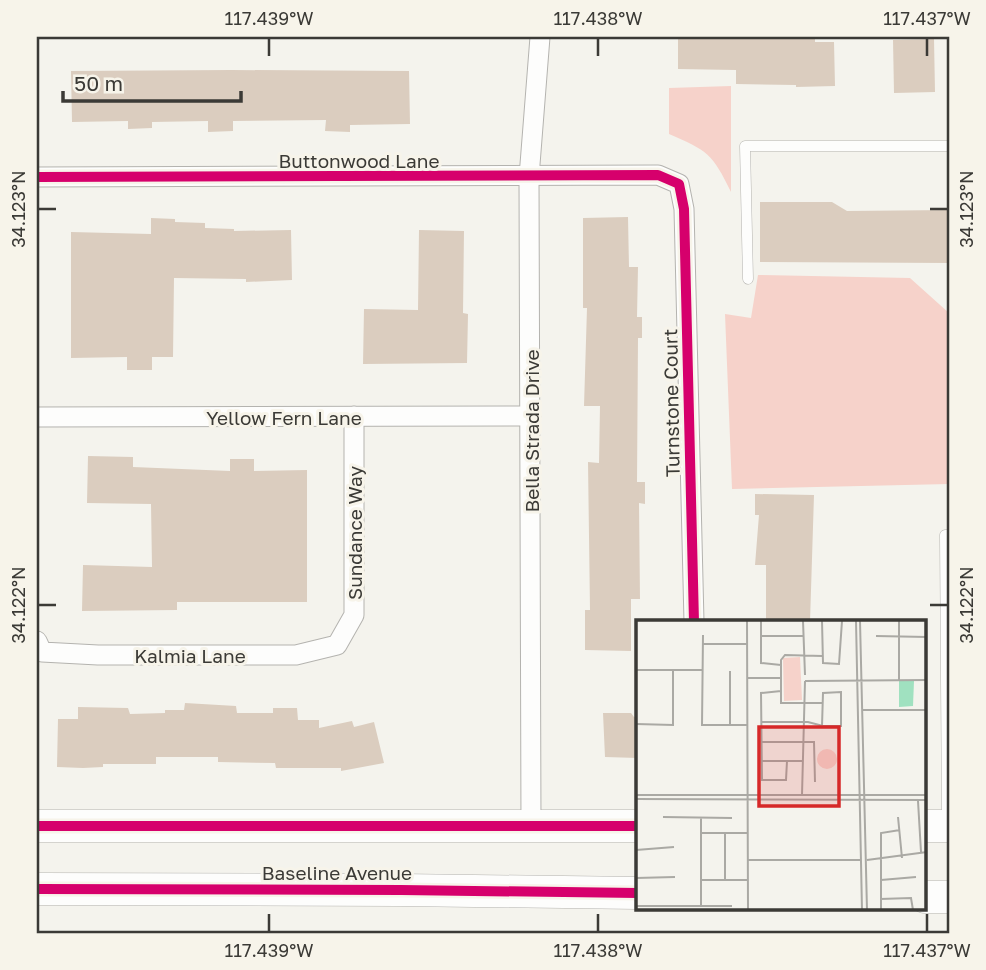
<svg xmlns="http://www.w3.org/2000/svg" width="986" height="970" viewBox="0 0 986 970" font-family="'Golos Text',sans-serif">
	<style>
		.green { fill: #f6d2ca }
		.building { fill: #dbcdbf }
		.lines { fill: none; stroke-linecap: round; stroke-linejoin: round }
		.service-casing { stroke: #b4b3af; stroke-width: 11 }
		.minor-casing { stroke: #b4b3af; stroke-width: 21 }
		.primary-casing { stroke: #b4b3af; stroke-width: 33 }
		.service { stroke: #fdfdfc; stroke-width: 10 }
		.minor { stroke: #fdfdfc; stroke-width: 19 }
		.primary { stroke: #fdfdfc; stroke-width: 32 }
		.cycleway-casing { stroke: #f7f4ea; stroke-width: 15 }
		.cycleway { stroke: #d6006c; stroke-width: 10 }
		.ticks { fill: none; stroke: #3b3a36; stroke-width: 2.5 }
		.labels { text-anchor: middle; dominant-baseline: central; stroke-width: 6; stroke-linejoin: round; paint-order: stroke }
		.street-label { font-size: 19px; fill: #3b3a36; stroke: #f7f4ea }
		.inset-road { fill: none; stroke: #aaa9a4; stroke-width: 2 }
		.view { fill: #d62828; fill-opacity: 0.15; stroke: #d62828; stroke-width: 3.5 }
		.inset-edge { fill: none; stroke: #3b3a36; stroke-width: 3.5 }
		.neatline { fill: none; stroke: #3b3a36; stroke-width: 2.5 }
		.ticks-label { font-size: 18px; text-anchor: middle; fill: #3b3a36 }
	</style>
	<rect width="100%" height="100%" fill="#f4f3ed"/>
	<g class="green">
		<path d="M731 86V192C712 153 708 151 669 134V88Z"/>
		<polygon points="758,275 910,278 949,313 949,484 732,489 725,314 751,318"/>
	</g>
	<g class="building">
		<polygon points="678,37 815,37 815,42 834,42 835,86 796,87 796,85 736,84 736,70 678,69"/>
		<polygon points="934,39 935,92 894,93 893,40"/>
		<polygon points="232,70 409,71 410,124 350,125 350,132 325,131 326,120 233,121 233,131 208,132 208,121 152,122 152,128 128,129 128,121 72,122 71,71"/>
		<polygon points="760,202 832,202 847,211 949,210 949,263 760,262"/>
		<polygon points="628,217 629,267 638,267 637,317 642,317 642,338 638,338 637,482 645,482 645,504 639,503 640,599 631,599 631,651 585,650 585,610 590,610 588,462 599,463 600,406 584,406 587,308 583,308 583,218"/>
		<polygon points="151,218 175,219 175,222 205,223 205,228 234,229 234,231 291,230 292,280 246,282 246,279 174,278 173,357 152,357 152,370 127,370 127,357 71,358 71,232 151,234"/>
		<polygon points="419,230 464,231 463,313 468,314 467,363 363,364 364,309 418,310"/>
		<polygon points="88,456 133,457 133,467 230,471 230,459 254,459 254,471 307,470 307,602 177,602 177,610 82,611 83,565 152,567 151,504 87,503"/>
		<polygon points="755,494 814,495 810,622 766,622 766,565 755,565 759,515 755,515"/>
		<polygon points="185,703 236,706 237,713 273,713 273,708 297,708 298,720 319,720 319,728 352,721 354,727 374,722 384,763 341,771 341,768 276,768 275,763 218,762 218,757 156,757 156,764 103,764 103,767 83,768 57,767 58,719 78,719 78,707 128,708 130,714 165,713 165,710 184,710"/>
		<polygon points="603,713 631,713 634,717 638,717 638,758 605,757"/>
	</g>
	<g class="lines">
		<g class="service-casing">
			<g id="service">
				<polyline points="748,279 745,146 949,146"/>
				<polyline points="947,822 945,535 949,535"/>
			</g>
		</g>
		<g class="minor-casing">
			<g id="minor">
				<polyline points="37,177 658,175 679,184 684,209 694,622"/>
				<polyline points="37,417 531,416"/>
				<polyline points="37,641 42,652 98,655 296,655 337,645 354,615 354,416"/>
				<polyline points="531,826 529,177 540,37"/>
			</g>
		</g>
		<g class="primary-casing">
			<g id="primary">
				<polyline points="37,826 638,826"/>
				<polyline points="925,826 949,826"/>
				<polyline points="37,889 401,890 638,893"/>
				<polyline points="925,897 949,897"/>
			</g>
		</g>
		<use href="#service" class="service"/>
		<use href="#minor" class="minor"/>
		<use href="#primary" class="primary"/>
		<g class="cycleway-casing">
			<g id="cycleway">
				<polyline points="37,177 658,175 679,184 684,209 694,622"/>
				<polyline points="37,826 638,826"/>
				<polyline points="37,889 401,890 638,893"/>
			</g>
		</g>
		<use href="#cycleway" class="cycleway"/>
	</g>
	<path class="ticks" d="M269 38V56M598 38V56M927 38V56M38 209H56M930 209H948M38 605H56M930 605H948M269 914V932M598 914V932M927 914V932"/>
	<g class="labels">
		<g class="street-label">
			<text x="359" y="160">Buttonwood Lane</text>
			<text transform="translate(671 403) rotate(-91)">Turnstone Court</text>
			<text x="284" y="417">Yellow Fern Lane</text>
			<text transform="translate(531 431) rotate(-90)">Bella Strada Drive</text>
			<text transform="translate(354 533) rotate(-90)">Sundance Way</text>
			<text x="190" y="655">Kalmia Lane</text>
			<text x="337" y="872">Baseline Avenue</text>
		</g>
	</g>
	<g transform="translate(636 620)">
		<rect width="290" height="290" fill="#f4f3ed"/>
		<path d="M164 37 166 80 148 81 147 38ZM181 139a10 10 0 1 1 20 0a10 10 0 1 1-20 0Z" fill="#f6d2ca"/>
		<path d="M263 61H278L277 86 263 87Z" fill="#a0e1c0"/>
		<path class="inset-road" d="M111 1 112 290M125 1V43L145 45M167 1 169 55M186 1 187 43 203 44 206 1M220 1 226 290M224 1 231 290M67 15 66 105H111M125 16H167M240 16 291 17M67 24H111M0 50H67M111 58H144M263 60V1M169 61 291 60M145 71 125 73 126 160H150L151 141M186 83H145V40L149 35 186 36M227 90H291M125 102H172L187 106H205V72L187 73 186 106M0 104 37 105V50M94 105V51M125 122H178L179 162M125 141H166M0 175H291M166 175 169 61M0 179 291 180M282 181 285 232M27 197 96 198M262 197 266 238M65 198V286M65 213H112M89 213V260M0 230 38 227M112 240H225M231 240 291 232M0 258 39 257M65 260H112M245 260 280 257M244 279 275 278 277 290M0 286H96M245 290V213L264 210"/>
		<path class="view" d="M123 107H203V186H123Z"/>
		<rect width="290" height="290" class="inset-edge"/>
	</g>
	<rect width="986" height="970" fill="none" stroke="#f7f4ea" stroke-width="77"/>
	<path d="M63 91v10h178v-10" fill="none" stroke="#3b3a36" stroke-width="3.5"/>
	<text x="74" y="91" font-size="21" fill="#3b3a36" stroke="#f7f4ea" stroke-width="5" paint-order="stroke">50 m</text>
	<rect x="38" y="38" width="910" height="894" class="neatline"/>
	<g class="ticks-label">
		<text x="269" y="25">117.439°W</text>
		<text x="598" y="25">117.438°W</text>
		<text x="927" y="25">117.437°W</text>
		<text transform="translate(19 209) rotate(-90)" y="6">34.123°N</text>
		<text transform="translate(967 209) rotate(-90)" y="6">34.123°N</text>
		<text transform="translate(19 605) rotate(-90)" y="6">34.122°N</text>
		<text transform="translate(967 605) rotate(-90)" y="6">34.122°N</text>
		<text x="269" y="957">117.439°W</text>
		<text x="598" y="957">117.438°W</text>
		<text x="927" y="957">117.437°W</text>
	</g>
</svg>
